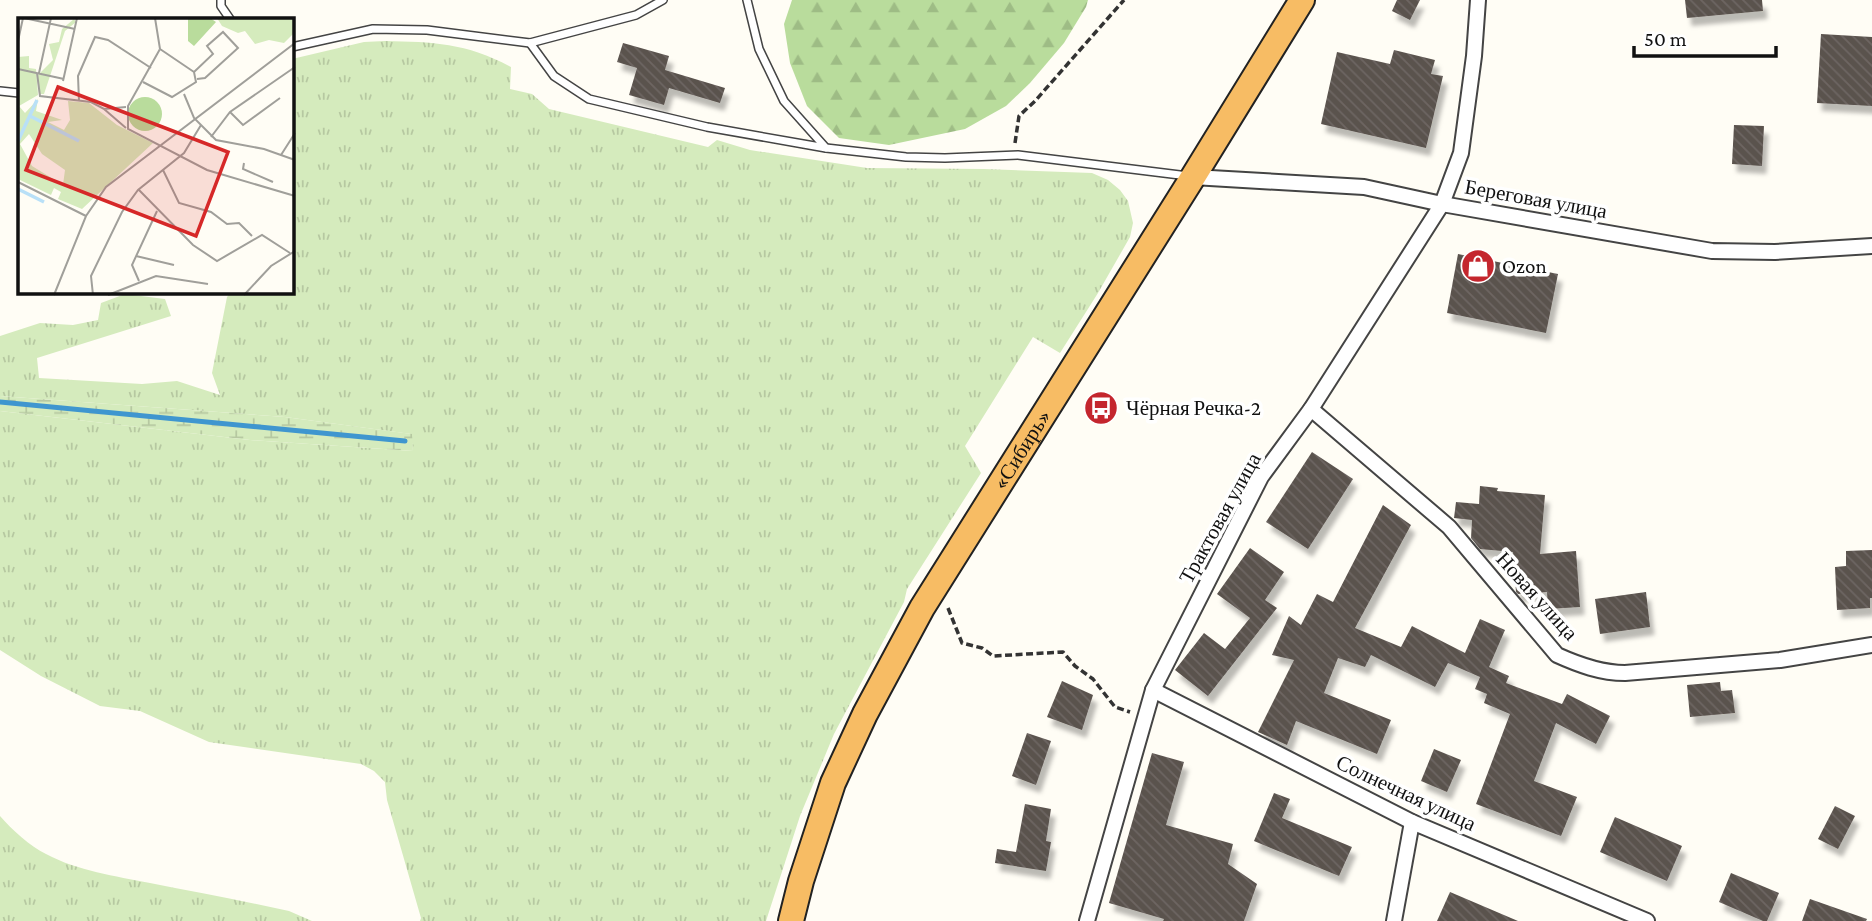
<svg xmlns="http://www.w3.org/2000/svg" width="1872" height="921" viewBox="0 0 1872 921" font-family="'Crimson Pro',serif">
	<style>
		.grass { fill: url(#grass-tufts) }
		.forest { fill: url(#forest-firs) }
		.wetland { fill: url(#wetland-marsh) }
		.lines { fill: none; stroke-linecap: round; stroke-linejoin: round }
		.stream { stroke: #3f96cf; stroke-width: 5 }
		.building { fill: url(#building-back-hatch); filter: url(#shadow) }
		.service-casing { stroke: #444; stroke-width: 10 }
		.minor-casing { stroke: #444; stroke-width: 18 }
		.trunk-casing { stroke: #222; stroke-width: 28 }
		.path { stroke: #333; stroke-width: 3.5; stroke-dasharray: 7 3.5; stroke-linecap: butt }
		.service { stroke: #fff; stroke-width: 7 }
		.minor { stroke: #fff; stroke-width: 14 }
		.trunk { stroke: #f7bc64; stroke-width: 24 }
		.labels { text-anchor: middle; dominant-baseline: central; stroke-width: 7; stroke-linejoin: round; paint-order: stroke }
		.street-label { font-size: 21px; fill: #111; stroke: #fff }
		.poi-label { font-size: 21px; fill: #111; stroke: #fff; text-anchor: start }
		.inset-river { fill: none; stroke: #b9e0f7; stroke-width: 3.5 }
		.inset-road { fill: none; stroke: #a09f9a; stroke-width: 2 }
		.view { fill: #d62828; fill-opacity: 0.15; stroke: #d62828; stroke-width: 3.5 }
		.inset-edge { fill: none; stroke: #111; stroke-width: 3.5 }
	</style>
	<defs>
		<pattern id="grass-tufts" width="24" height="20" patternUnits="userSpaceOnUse" patternTransform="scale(1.75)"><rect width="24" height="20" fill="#d5ebbd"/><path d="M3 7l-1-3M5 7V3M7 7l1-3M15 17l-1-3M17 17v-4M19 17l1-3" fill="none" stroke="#b6c8a1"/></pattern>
		<pattern id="forest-firs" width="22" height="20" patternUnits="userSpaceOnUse" patternTransform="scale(1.75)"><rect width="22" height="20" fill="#b9dc9c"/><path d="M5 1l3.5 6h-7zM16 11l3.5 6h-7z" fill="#9ebc85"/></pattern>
		<pattern id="wetland-marsh" width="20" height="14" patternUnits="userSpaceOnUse" patternTransform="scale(1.75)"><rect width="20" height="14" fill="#d5ebbd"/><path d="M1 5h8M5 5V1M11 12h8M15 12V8" fill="none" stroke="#b6c8a1"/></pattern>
		<pattern id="building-back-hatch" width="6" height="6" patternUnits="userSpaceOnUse" patternTransform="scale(1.75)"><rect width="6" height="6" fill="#5a524d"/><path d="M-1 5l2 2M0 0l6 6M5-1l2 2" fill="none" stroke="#6d6662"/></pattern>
		<filter id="shadow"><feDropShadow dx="4.5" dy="8" stdDeviation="2" flood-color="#0004"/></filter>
	</defs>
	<rect width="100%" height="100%" fill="#fffdf5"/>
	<g class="grass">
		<path d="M385 41C433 42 467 43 511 67L510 89 532 94 549 109 708 147 717 140 750 150 867 168 984 169 1092 173 1108 180 1120 190 1128 201 1133 223 1130 237 1098 293 1060 353 1033 337 965 446 981 473 907 589 904 602 834 734 800 816 766 921H420L421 918 387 800 385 782 374 771 361 764 209 742 140 711 100 706 41 676 0 650V411L250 440 413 451 411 434 285 417 0 396V336L40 323 73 325 98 320 101 303 125 294 165 299 171 316 37 358 39 378 142 384 177 381 220 395 212 373 227 297 231 292H292V59L364 42Z"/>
		<path d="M0 816C12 830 30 846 46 854 78 871 115 876 150 883 196 892 243 901 289 911L312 921H0Z"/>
	</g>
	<polygon class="forest" points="792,0 1088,0 1086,7 1064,43 1030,83 1006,106 965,129 889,145 839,138 807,106 790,63 784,24"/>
	<polygon class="wetland" points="0,396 285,417 412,434 413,451 250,440 0,411"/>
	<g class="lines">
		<polyline class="stream" points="0,402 405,441"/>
	</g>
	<g class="building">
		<polygon points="1397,0 1420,0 1410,20 1392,11"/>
		<polygon points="1685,0 1762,0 1763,11 1687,18"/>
		<polygon points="1821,34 1872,37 1872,106 1817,103"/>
		<polygon points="623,43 669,56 665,70 725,88 720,103 669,88 664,105 629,95 637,68 617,62"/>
		<polygon points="1394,50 1435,60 1431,74 1443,76 1426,148 1321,124 1337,52 1390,64"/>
		<polygon points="1734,125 1764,126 1762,166 1732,164"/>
		<polygon points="1458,254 1558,274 1546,333 1447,313"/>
		<polygon points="1312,452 1353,479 1308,549 1266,522"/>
		<polygon points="1480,486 1498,488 1497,491 1545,495 1540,554 1576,551 1580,607 1548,609 1547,592 1518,594 1516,592 1513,552 1480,549 1471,538 1472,520 1454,518 1456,502 1479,504"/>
		<polygon points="1383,505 1411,525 1355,628 1401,647 1412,626 1465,653 1480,619 1505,630 1489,667 1509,676 1506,683 1562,704 1567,694 1610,716 1596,744 1556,723 1534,781 1577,797 1561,836 1476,804 1510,714 1484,703 1487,694 1475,689 1480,677 1448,663 1435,687 1371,655 1365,667 1338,658 1324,693 1391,720 1377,754 1296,721 1287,745 1258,732 1294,660 1272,655 1289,616 1301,625 1317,594 1333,602"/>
		<polygon points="1250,548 1284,572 1265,600 1277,608 1208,696 1175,670 1204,633 1225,649 1250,618 1217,594"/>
		<polygon points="1872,550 1872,598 1870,598 1870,608 1837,610 1835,567 1846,566 1846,551"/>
		<polygon points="1646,592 1650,627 1600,634 1595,599"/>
		<polygon points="1062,681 1093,695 1082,730 1047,717"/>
		<polygon points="1720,682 1721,691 1732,690 1735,713 1690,717 1687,685"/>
		<polygon points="1027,733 1051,741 1036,785 1012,776"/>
		<polygon points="1434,749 1461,760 1447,792 1421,781"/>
		<polygon points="1152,753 1184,762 1166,825 1233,844 1228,864 1257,884 1244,921 1163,921 1164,919 1109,903"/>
		<polygon points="1274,793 1290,799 1282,818 1352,847 1339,876 1254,841"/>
		<polygon points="1025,804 1051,809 1046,841 1051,842 1046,871 995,863 997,849 1016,852"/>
		<polygon points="1835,806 1855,816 1838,849 1818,839"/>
		<polygon points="1615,817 1682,846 1667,881 1600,852"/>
		<polygon points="1731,873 1779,893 1767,921 1763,921 1719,902"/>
		<polygon points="1450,892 1518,921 1437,921"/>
		<polygon points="1810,899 1867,919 1866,921 1802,921"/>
	</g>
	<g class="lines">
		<g class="service-casing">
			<g id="service">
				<polyline points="221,0 221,6 230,19"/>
				<polyline points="747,0 759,49 784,101 826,148 906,157 945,158 1018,155 1188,176"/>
				<polyline points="530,43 554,76 589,99 707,127 826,148"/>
				<polyline points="292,47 373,29 427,30 530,43 636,15 663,0"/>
				<polyline points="0,91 19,93"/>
			</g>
		</g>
		<g class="minor-casing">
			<g id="minor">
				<polyline points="1193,177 1364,187 1442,204 1712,251 1775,252 1872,246"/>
				<path d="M1311 409 1449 527 1557 655C1579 665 1601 673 1625 673L1780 660 1872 645"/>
				<polyline points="1153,690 1412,822 1647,921"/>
				<polyline points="1087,921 1153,690 1261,477 1311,409 1442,204 1461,153 1474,56 1478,0"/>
				<polyline points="1394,921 1412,822"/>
			</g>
		</g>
		<g class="trunk-casing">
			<g id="trunk">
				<path id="s1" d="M791 921 801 881 833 783 865 714 922 608 1193 177 1302 0"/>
			</g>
		</g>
		<g class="path">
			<polyline points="1015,143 1019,116 1035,101 1124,0"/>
			<polyline points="948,608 962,643 982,648 993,656 1063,652 1075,666 1093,679 1115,707 1130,712"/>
		</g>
		<use href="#service" class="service"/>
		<use href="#minor" class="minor"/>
		<use href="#trunk" class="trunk"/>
	</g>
	<defs>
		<g id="shop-disc" transform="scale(1.75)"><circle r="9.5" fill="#c4262e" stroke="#fff"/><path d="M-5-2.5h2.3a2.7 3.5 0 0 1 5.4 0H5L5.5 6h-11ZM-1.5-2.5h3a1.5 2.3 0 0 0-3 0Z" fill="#fff"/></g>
		<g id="bus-disc" transform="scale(1.75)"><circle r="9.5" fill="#c4262e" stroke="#fff"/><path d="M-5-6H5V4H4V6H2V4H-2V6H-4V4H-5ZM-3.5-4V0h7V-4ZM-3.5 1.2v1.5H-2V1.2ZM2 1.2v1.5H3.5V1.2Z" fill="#fff"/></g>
	</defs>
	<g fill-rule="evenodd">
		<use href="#shop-disc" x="1478" y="266"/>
		<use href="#bus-disc" x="1101" y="408"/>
	</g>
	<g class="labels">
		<g class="street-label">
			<text transform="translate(1536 199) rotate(10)">Береговая улица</text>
			<text stroke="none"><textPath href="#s1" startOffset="528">«Сибирь»</textPath></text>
			<text transform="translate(1220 518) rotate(-61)">Трактовая улица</text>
			<text transform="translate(1537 596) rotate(48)">Новая улица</text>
			<text transform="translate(1406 793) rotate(25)">Солнечная улица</text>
		</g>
		<g class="poi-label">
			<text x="1502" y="266">Ozon</text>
			<text x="1126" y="408">Чёрная Речка-2</text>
		</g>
	</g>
	<g transform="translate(18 18)">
		<rect width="276" height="276" fill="#fffdf5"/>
		<path d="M199 0H276V15L266 25 251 22 237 26 227 13 220 15 204 8ZM56 1 58 4 47 13 26 76H21L19 58 35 42 31 26 41 24 44 11ZM11 38V50L18 51 20 77 1 88 7 95 20 81 18 93 44 102 30 104 46 112 52 102 50 83 71 85 99 107 135 125 64 191 40 181 43 174 36 170 33 177 0 161V39ZM11 116 24 136 47 152 45 167 14 148 2 126Z" fill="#d5ebbd" fill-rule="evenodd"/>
		<path d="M170 0H192L198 4 176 28 170 23ZM110 96a17 17 0 1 1 34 0a17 17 0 1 1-34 0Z" fill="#b9dc9c"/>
		<path class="inset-river" d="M12 98 61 123M0 123 19 82M0 171 26 184"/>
		<path class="inset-road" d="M6 0 57 11M137 0 142 31M0 23 5 0M142 31 110 88V111L189 152 277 178M0 51 46 61M176 54 195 36 189 28 205 14 220 30 187 60 179 61M19 55 22 78 73 84 86 91 108 89M21 55 33 0M45 63 59 0M125 64 154 79 178 64 176 54 142 31M166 76 176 100 198 122 246 131 277 142M61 83 60 58 77 19 90 22 133 50M86 91 108 110M212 94 225 107 262 80M193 119 212 94 277 49M263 137 277 115M226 145 225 151 255 164M145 152 161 185 193 194 209 206 221 205 234 218M0 164 68 198M121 172 175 227 199 243 244 217 272 235M118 238 156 247M121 263 114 247 139 193M36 277 68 198 88 169 277 25M75 277 73 258 104 194 120 172 166 135 183 107M90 277 138 258 190 266M226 277 253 248 277 233"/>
		<path class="view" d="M40 69 210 134 178 218 8 152Z"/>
		<rect width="276" height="276" class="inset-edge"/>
	</g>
	<path d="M1634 46v10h142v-10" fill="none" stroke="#111111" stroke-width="3.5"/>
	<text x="1644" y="46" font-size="21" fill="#111111" stroke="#ffffff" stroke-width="5" paint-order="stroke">50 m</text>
</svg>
